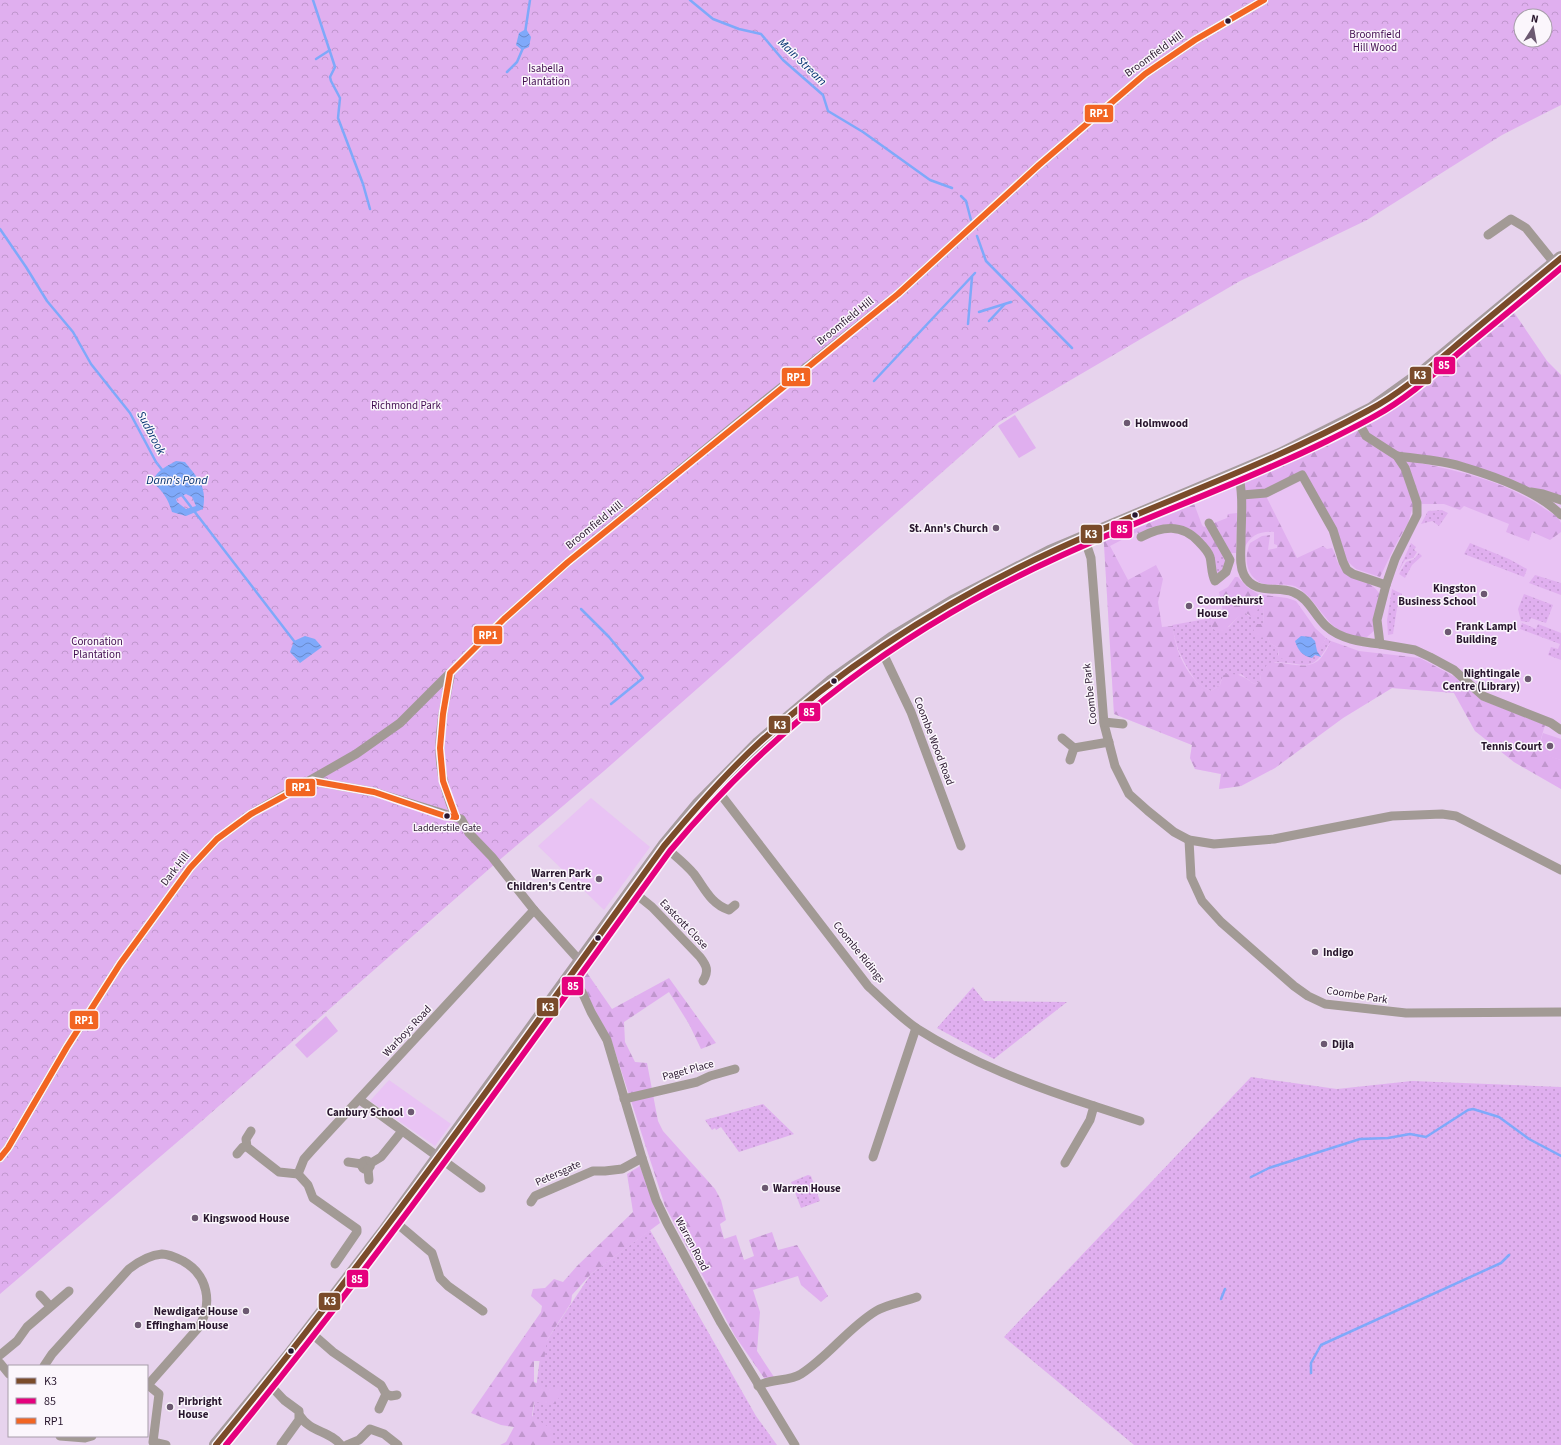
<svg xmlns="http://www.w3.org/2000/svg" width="1561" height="1445" viewBox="0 0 1561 1445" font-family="'Source Sans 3',sans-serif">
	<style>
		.built { fill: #e9c3f4 }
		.grass { fill: url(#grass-dots) }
		.forest { fill: url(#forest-firs) }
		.park { fill: url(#park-crowns); fill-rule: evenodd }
		.pitch { fill: #e0afef }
		.water { fill: url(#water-waves); fill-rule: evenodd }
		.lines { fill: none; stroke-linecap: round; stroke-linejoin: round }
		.stream { stroke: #7fa9fa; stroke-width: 2.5 }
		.minor { stroke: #a29a95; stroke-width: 9 }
		.primary { stroke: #a69b9d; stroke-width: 14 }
		.bus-1-casing { stroke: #fbf6fc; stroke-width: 9 }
		.bus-2-casing { stroke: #fbf6fc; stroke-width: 9 }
		.bus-3-casing { stroke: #fbf6fc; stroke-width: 9 }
		.bus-1 { stroke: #7a4b2a; stroke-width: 6 }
		.bus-2 { stroke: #e5007d; stroke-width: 6 }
		.bus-3 { stroke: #f26522; stroke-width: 6 }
		.bus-dot { fill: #29172e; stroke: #fbf6fc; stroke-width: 1.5 }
		.poi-dot { fill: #6c5971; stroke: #fbf6fc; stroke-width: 1.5 }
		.labels { text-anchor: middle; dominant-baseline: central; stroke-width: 3; stroke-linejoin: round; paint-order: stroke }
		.bus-label { font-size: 10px; fill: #29172e; stroke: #fbf6fc }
		.park-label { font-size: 11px; fill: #420d50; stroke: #fbf6fc }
		.street-label { font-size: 11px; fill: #29172e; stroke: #fbf6fc }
		.poi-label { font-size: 11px; font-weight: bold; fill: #29172e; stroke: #fbf6fc; text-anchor: start }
		.water-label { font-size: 12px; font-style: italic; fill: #043372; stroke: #fbf6fc }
		.line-badge { stroke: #fbf6fc; stroke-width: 1.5 }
		.badge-label { font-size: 11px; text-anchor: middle; font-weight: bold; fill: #fff }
	</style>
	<defs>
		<pattern id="grass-dots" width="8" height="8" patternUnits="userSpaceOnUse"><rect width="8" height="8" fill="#e0afef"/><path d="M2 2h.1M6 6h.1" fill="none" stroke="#c096cd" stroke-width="1.8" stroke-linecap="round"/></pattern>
		<pattern id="forest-firs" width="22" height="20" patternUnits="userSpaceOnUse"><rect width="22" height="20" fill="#e0afef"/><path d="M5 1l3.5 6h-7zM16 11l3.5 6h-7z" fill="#c096cd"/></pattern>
		<pattern id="park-crowns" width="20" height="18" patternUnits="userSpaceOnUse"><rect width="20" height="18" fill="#e0afef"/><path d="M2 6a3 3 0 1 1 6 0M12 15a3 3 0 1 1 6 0" fill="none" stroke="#c096cd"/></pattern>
		<pattern id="water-waves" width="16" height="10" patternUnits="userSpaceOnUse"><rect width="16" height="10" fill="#7fa9fa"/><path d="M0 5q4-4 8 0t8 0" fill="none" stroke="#6889cb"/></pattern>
	</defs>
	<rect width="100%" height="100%" fill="#e7d3ed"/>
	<g class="built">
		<polygon points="1513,311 1547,361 1561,375 1561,789 1514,762 1475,731 1454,693 1392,688 1343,718 1275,768 1241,786 1219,789 1221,774 1195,769 1190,758 1192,745 1114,714 1104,544 1102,537 1278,466 1357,428 1420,385"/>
		<polygon points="591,798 650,847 604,910 538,846"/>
		<polygon points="389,1080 451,1124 435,1146 370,1101"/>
	</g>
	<g class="grass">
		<polygon points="1442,510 1448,513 1439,526 1432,521 1421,524 1428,511"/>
		<polygon points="1411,543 1416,547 1414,550 1417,552 1413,558 1405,560 1398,572"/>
		<polygon points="1470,543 1509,559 1527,569 1524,577 1464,554"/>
		<polygon points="1223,553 1226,559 1222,570 1219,573 1215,573 1211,555"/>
		<polygon points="1419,553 1422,556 1412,565 1405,578 1399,574 1406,562 1414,559"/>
		<polygon points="1535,575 1561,583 1561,595 1529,583"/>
		<polygon points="1392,589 1402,594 1397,608 1393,634 1388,635 1387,620"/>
		<polygon points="1524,594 1553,605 1546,623 1531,618 1529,622 1521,621 1518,609"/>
		<path d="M1250 595 1254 600 1259 602 1263 608 1264 624H1256L1268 637 1270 643 1278 648V655C1297 668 1317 656 1326 638L1331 641C1310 675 1309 663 1275 662L1261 674 1260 681 1254 684 1241 674 1221 680 1220 685 1211 691C1198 686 1194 679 1187 667 1177 649 1176 644 1172 625L1212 618 1211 625 1213 629 1229 627 1243 611 1249 616 1254 603 1251 601Z"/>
		<polygon points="1522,623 1536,629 1538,624 1561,633 1561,660 1548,655 1551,647 1558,649 1560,644 1520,629"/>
		<polygon points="973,987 984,1001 1067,1002 994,1059 937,1028"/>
		<polygon points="1251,1077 1337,1089 1412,1081 1561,1087 1561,1445 1134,1445 1004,1337"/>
		<polygon points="763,1104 794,1134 739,1152 721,1127 716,1130 715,1128 712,1130 705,1120"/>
		<polygon points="808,1175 811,1176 820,1201 801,1208 791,1182"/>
		<polygon points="650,1230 756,1416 777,1445 529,1445 541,1349 591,1274"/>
	</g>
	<g class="forest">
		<polygon points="1513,311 1547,361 1561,375 1561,497 1400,453 1368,435 1362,425 1420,385"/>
		<polygon points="1357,428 1398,463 1404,472 1414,503 1408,523 1396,544 1380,577 1356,569 1347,561 1305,473 1267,490 1245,491 1245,480 1279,466"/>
		<path d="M1404 460C1452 469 1504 480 1545 509 1550 512 1558 516 1561 523 1561 525 1561 529 1561 532L1550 540 1532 532 1529 541 1506 532 1509 524 1464 506 1460 510 1444 504H1422Z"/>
		<path d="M1266 496 1297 558 1323 546 1327 549 1332 548C1336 555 1337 566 1344 571 1355 581 1371 580 1379 593L1375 630 1367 637C1329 639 1324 607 1300 589 1285 579 1266 591 1254 578 1245 569 1245 554 1250 543L1262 536 1270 535 1268 550 1277 548V545L1274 544V532C1260 531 1250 535 1244 549V498Z"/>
		<path d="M1193 501 1202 525 1204 527 1227 518 1228 514 1237 513 1236 553H1231L1228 549 1218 556 1211 555 1186 528 1140 535 1137 532 1110 546 1128 580 1156 565 1163 579 1158 602 1162 627 1173 626C1174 649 1188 682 1211 691L1220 685 1223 675C1237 672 1243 676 1254 684L1260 681 1261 674 1268 663C1284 660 1305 672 1319 660 1324 655 1328 647 1331 641L1359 651 1420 658 1455 677 1481 700 1545 725 1537 752 1561 760V789L1514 762 1475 731 1454 693 1392 688 1343 718 1275 768 1241 786 1219 789 1221 774 1195 769 1190 758 1192 745 1114 714 1104 544 1102 537Z"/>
		<path d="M1235 577H1238L1247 587 1258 594 1287 598 1296 601 1315 628 1326 638C1314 661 1305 665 1279 658L1278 648 1270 643 1268 637 1258 638 1253 629 1255 624H1264L1263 608 1259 602 1254 600 1250 596 1251 600 1258 609 1254 617 1243 612 1222 633C1213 631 1209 627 1212 618L1224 616 1219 592 1228 587Z"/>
		<polygon points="583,967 612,1009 669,978 716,1043 701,1049 689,1024 669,992 624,1022 625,1042 635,1062 647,1063 658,1121 663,1131 715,1189 721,1200 726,1220 720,1224 724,1239 736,1235 744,1260 754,1256 749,1240 772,1232 778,1250 797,1245 828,1296 821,1302 801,1285 798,1276 753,1290 760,1312 757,1351 776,1380 766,1381 735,1336 665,1206 611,1039 576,976"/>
		<polygon points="640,1166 660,1223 591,1274 572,1295 571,1303 547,1340 544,1361 534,1361 534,1382 545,1387 558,1387 562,1391 556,1404 534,1402 532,1416 553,1430 551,1443 546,1445 500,1445 506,1442 514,1427 501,1425 471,1413 541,1312 542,1306 531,1296 533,1289 545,1288 554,1279 563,1282 577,1266 633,1212 627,1174"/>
	</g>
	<path class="park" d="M0 0H1561V105L1502 135 1367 220 1240 281 999 422 604 771 496 863 196 1126 0 1294ZM1521 16H1545V40H1521Z"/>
	<g class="pitch">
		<polygon points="1015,415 1036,448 1019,458 998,426"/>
		<polygon points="1543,733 1561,739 1561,760 1537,753"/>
		<polygon points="326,1016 338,1031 307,1058 295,1045"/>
	</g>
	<g class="water">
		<polygon points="526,29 531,37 529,47 522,50 516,45 519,33"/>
		<path d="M176 461 185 462C199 480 207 486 203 509L186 516 172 512C168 499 163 491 153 483 154 472 167 466 176 461ZM186 494 192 497 196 506 186 509 177 502 176 499Z"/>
		<polygon points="305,636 315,639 322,647 300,663 290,652 294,641"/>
		<path d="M1301 636 1311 637 1315 641 1317 651 1321 657 1315 655 1312 658C1302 656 1298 650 1295 641Z"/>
	</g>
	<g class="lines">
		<g class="stream">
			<polyline points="313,0 335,67 330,77 331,81 340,98 338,118 363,184 370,209"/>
			<polyline points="690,0 713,19 739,29 761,34 783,60 823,95 828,111 863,132 930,180 952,188"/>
			<polyline points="525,33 530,0"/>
			<polyline points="316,59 330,50"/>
			<polyline points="507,72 517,62 523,48"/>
			<polyline points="961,196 966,201 971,220"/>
			<polyline points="0,229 26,267 47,301 73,332 91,364 130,413 156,462 163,471"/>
			<polyline points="977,236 986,261 1072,348"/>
			<polyline points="979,312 1011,302"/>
			<polyline points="989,321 1005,304"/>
			<polyline points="968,324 972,277"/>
			<polyline points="874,381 975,273"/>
			<polyline points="181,494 294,641"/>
			<polyline points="581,609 609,637 643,678 611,704"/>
			<polyline points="1251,1177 1269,1168 1360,1139 1388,1138 1410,1134 1426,1137 1468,1110 1473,1109 1499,1117 1529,1139 1561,1156"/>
			<polyline points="1221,1299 1225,1289"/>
			<polyline points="1311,1373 1311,1363 1321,1345 1501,1263 1509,1255"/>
		</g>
		<g class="minor">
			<polyline points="1488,235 1511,219 1526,228 1555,264"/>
			<path d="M1397 456C1418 459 1440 460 1460 466 1491 475 1539 492 1561 515"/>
			<path d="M1238 473C1244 495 1241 519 1241 542 1241 553 1239 565 1244 575 1254 595 1277 586 1293 592 1309 598 1314 615 1326 626 1340 639 1361 642 1380 644L1377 620 1386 585 1395 559 1417 515V503L1405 468 1397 456 1366 436 1356 418"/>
			<polyline points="1531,492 1543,494 1561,500"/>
			<polyline points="1242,495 1266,493 1302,475 1333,530 1343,562 1347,570 1353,574 1386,585"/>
			<polyline points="1084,537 1091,558 1104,724 1115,766 1129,794 1148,811 1174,832 1189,840 1214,844 1274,839 1392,816 1442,814 1456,816 1561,870"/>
			<path d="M1141 537C1162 526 1182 523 1199 542 1203 546 1208 551 1210 557 1212 565 1211 573 1215 581L1226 572 1230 560 1209 523"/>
			<polyline points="1380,644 1415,650 1430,657 1454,670 1483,696 1551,723 1561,730"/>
			<polyline points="880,647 911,712 961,846"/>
			<path d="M450 673V677C439 731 432 766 456 817"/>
			<polyline points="1104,722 1123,724"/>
			<polyline points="1062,738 1074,748 1109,742"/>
			<polyline points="1070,760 1074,748"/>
			<polyline points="312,781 374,792 461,819 469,833 492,857 534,910 580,961"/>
			<path d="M715 787 868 986C883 1000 899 1016 916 1028 971 1063 1033 1086 1094 1106L1090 1120 1065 1163"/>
			<polyline points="1189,840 1191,877 1202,901 1221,922 1294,986 1308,996 1325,1004 1406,1013 1561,1012"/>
			<path d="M664 846C674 855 686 864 694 874 705 889 711 904 729 910L735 905"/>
			<path d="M631 890 652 907 700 957C707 966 709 971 703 981"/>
			<polyline points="570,975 582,992 591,1012 607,1040 642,1158 656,1200 667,1223 721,1323 795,1445"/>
			<polyline points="624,1099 697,1082 710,1076 735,1069"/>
			<polyline points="360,1100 481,1188"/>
			<polyline points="1094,1106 1140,1121"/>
			<polyline points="251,1131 246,1139 247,1147 279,1172 298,1174 304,1159 312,1150 534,910"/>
			<polyline points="237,1154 243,1147 247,1147"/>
			<polyline points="873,1157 916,1028"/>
			<polyline points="0,1158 8,1148 67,1047 120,964 190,868 217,839 251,814 356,754 400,723 504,619 568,562 763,402 898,294 1039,165 1145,74 1195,40 1264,0"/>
			<circle cx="366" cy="1165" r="4.5"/>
			<polyline points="348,1162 362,1164"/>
			<polyline points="371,1163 381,1157 402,1131"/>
			<polyline points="368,1169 369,1180"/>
			<polyline points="298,1174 308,1185 313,1198 357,1229 357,1232 335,1264"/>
			<polyline points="531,1202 535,1196 593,1171 605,1171 622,1169 642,1158"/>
			<polyline points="393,1220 432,1253 440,1278 448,1286 483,1311"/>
			<polyline points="40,1295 50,1306"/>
			<polyline points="309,1331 333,1352 381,1385 386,1394 379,1409"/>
			<polyline points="0,1355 17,1341 27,1327 69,1291"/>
			<polyline points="0,1363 9,1374"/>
			<path d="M44 1366 52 1354 129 1269C138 1262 150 1255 162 1254 169 1254 177 1258 183 1261 208 1275 213 1303 199 1327L147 1386"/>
			<polyline points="267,1382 284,1400 299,1411 299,1420 281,1445"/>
			<polyline points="148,1385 159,1394 153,1442 166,1445"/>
			<path d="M758 1386C771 1378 789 1382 801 1374 829 1356 848 1328 876 1311 888 1304 904 1302 917 1297"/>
			<polyline points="386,1394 391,1396 397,1395"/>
			<path d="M300 1416C310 1432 330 1431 341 1445"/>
			<polyline points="60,1436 85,1438 92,1436"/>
			<polyline points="347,1445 359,1440 370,1429 384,1434 398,1445"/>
		</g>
		<polyline class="primary" points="216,1445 289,1356 384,1232 664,846 698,805 759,743 831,682 893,638 953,602 1050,552 1280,455 1372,409 1425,371 1561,258"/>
		<g class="bus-1-casing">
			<path id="bus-1" d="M216 1445C374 1252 518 1048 664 846 694 810 725 774 760 742 846 664 945 601 1051 552 1156 503 1267 466 1369 410 1398 395 1427 370 1452 349 1488 318 1525 288 1561 258"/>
		</g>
		<g class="bus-2-casing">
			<path id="bus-2" d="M226 1445C383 1254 525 1051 670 851 778 722 902 629 1054 559 1144 517 1238 485 1327 441 1343 433 1359 425 1375 416 1406 399 1434 374 1461 351 1494 324 1528 296 1561 268"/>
		</g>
		<g class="bus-3-casing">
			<g id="bus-3">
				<polyline points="456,817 443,781 440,748 443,714 450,673 504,619 568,562 898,294 1039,165 1145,74 1195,40 1264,0"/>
				<polyline points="0,1158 8,1148 67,1047 120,964 190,868 217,839 251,814 312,781 374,792 445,816 456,817"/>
			</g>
		</g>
		<use href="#bus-1" class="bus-1"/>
		<use href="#bus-2" class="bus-2"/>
		<use href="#bus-3" class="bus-3"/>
	</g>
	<g class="bus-dot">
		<circle cx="1228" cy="21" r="3.5"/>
		<circle cx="1135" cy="515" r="3.5"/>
		<circle cx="834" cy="681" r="3.5"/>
		<circle cx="447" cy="816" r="3.5"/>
		<circle cx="598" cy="938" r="3.5"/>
		<circle cx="291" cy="1351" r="3.5"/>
	</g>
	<g class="poi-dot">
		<circle cx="1127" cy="423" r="4"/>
		<circle cx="996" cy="528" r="4"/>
		<circle cx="1484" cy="594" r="4"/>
		<circle cx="1189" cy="606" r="4"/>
		<circle cx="1448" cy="632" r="4"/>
		<circle cx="1528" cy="679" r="4"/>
		<circle cx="1550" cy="746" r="4"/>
		<circle cx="599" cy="879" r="4"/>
		<circle cx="1315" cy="952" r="4"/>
		<circle cx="1324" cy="1044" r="4"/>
		<circle cx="411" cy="1112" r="4"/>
		<circle cx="765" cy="1188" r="4"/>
		<circle cx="195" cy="1218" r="4"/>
		<circle cx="246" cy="1311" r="4"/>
		<circle cx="138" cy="1325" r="4"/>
		<circle cx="170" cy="1407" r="4"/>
	</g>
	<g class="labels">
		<g class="bus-label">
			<text x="447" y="828">Ladderstile Gate</text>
		</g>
		<g class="park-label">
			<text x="1375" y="34">Broomfield<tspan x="1375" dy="13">Hill Wood</tspan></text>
			<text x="546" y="68">Isabella<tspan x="546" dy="13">Plantation</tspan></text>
			<text x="406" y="405">Richmond Park</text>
			<text x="97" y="641">Coronation<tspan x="97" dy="13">Plantation</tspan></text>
		</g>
		<g class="street-label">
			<text transform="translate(1154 54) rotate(-36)">Broomfield Hill</text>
			<text transform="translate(845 321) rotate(-39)">Broomfield Hill</text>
			<text transform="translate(594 525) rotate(-39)">Broomfield Hill</text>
			<text transform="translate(1090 694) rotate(-96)">Coombe Park</text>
			<text transform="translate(934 741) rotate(69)">Coombe Wood Road</text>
			<text transform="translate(175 869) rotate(-52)">Dark Hill</text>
			<text transform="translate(684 924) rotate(46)">Eastcott Close</text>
			<text transform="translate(859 952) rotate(51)">Coombe Ridings</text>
			<text transform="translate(1357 995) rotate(9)">Coombe Park</text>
			<text transform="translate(407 1031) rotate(-47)">Warboys Road</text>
			<text transform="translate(688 1070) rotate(-15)">Paget Place</text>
			<text transform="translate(558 1173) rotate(-24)">Petersgate</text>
			<text transform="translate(692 1244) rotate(62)">Warren Road</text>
		</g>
		<g class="poi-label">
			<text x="1135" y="423">Holmwood</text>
			<text x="988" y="528" text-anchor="end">St. Ann's Church</text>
			<text x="1476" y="588" text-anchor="end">Kingston<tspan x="1476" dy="13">Business School</tspan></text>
			<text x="1197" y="600">Coombehurst<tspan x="1197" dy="13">House</tspan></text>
			<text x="1456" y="626">Frank Lampl<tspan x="1456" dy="13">Building</tspan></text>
			<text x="1520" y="673" text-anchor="end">Nightingale<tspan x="1520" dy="13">Centre (Library)</tspan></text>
			<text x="1542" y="746" text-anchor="end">Tennis Court</text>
			<text x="591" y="873" text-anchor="end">Warren Park<tspan x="591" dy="13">Children's Centre</tspan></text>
			<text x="1323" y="952">Indigo</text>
			<text x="1332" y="1044">Dijla</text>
			<text x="403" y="1112" text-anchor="end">Canbury School</text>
			<text x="773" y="1188">Warren House</text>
			<text x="203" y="1218">Kingswood House</text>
			<text x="238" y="1311" text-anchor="end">Newdigate House</text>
			<text x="146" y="1325">Effingham House</text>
			<text x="178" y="1401">Pirbright<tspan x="178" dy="13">House</tspan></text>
		</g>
		<g class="water-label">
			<text transform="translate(802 62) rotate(44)">Main Stream</text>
			<text transform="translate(151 433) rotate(62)">Sudbrook</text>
			<text x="177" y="480">Dann's Pond</text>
		</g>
	</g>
	<g class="line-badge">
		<rect x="1084" y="104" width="30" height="19" rx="4" fill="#f26522"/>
		<rect x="1433" y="356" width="23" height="19" rx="4" fill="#e5007d"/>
		<rect x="1409" y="366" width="23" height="19" rx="4" fill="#7a4b2a"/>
		<rect x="781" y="367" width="30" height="20" rx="4" fill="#f26522"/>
		<rect x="1110" y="520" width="23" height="19" rx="4" fill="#e5007d"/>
		<rect x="1080" y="524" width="23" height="20" rx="4" fill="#7a4b2a"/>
		<rect x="473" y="625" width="30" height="20" rx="4" fill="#f26522"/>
		<rect x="798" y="702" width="23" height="20" rx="4" fill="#e5007d"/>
		<rect x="768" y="715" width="23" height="19" rx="4" fill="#7a4b2a"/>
		<rect x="285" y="778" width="31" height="19" rx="4" fill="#f26522"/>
		<rect x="561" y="976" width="23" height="20" rx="4" fill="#e5007d"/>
		<rect x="536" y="997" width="23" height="20" rx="4" fill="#7a4b2a"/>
		<rect x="69" y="1010" width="30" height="20" rx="4" fill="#f26522"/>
		<rect x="346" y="1269" width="23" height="19" rx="4" fill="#e5007d"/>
		<rect x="318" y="1292" width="23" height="19" rx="4" fill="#7a4b2a"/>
	</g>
	<g class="badge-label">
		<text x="1099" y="117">RP1</text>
		<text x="1444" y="369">85</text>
		<text x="1420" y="379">K3</text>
		<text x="796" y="381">RP1</text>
		<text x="1122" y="533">85</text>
		<text x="1091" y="538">K3</text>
		<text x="488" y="639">RP1</text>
		<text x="809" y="716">85</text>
		<text x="780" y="729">K3</text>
		<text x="301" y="791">RP1</text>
		<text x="573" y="990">85</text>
		<text x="548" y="1011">K3</text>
		<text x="84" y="1024">RP1</text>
		<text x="357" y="1283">85</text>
		<text x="330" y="1305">K3</text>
	</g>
	<rect x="8" y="1365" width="140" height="72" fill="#fbf6fc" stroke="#a79daa"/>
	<rect x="16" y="1378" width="20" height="6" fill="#7a4b2a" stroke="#a79daa"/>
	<text x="44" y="1385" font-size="12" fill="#29172e">K3</text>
	<rect x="16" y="1398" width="20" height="6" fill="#e5007d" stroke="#a79daa"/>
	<text x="44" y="1405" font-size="12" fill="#29172e">85</text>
	<rect x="16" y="1418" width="20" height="6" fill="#f26522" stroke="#a79daa"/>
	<text x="44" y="1425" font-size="12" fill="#29172e">RP1</text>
	<g transform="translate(1533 28) rotate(11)"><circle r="19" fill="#fbf6fc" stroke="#a79daa"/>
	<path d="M0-3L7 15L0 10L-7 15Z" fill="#6c5971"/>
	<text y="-6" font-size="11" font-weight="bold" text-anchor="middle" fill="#29172e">N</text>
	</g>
</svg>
